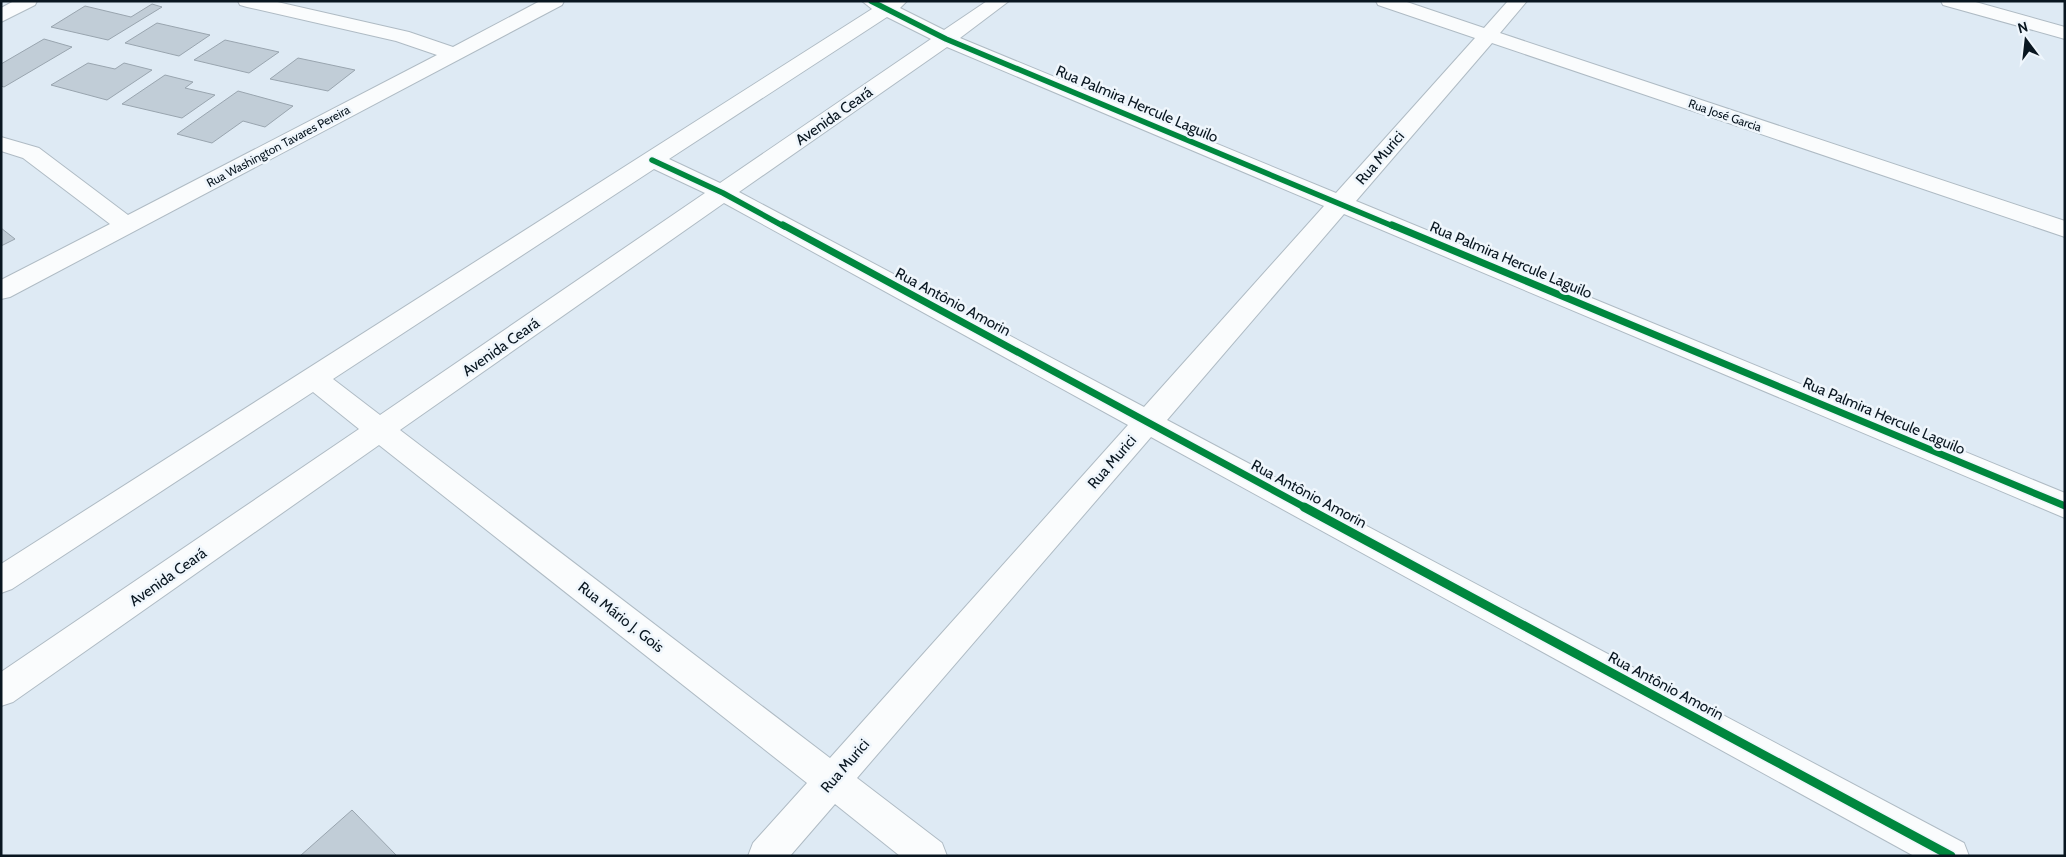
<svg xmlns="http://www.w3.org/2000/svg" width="2066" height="857" viewBox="0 0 2066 857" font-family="Cabin,sans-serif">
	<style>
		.building { fill: #c1cdd7; stroke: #99a5af }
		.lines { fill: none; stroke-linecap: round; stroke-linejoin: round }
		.minor-casing { stroke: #afbbc4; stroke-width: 2 }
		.minor { fill: #fafcfd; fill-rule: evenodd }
		.cycleway-far2-casing { stroke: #eff6fc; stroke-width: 8 }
		.cycleway-far1-casing { stroke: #eff6fc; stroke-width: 10 }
		.cycleway-casing { stroke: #eff6fc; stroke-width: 12 }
		.cycleway-far2 { stroke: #00873e; stroke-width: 5.5 }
		.cycleway-far1 { stroke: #00873e; stroke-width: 7 }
		.cycleway { stroke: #00873e; stroke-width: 9 }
		.labels { text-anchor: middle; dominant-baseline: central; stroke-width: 5; stroke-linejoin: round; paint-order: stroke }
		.far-street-label { font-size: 12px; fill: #091620; stroke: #eff6fc }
		.street-label { font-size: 15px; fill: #091620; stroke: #eff6fc }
	</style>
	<rect width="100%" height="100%" fill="#deeaf4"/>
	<g class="building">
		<polygon points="152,4 162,7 108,40 51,27 85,6 131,17"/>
		<polygon points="157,23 210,35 179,56 125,43"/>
		<polygon points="44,39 72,47 4,87 1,86 1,64"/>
		<polygon points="225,40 279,52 249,73 194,60"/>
		<polygon points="298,58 355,70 328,91 270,79"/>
		<polygon points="88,63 115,69 124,63 152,70 107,100 51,85"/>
		<polygon points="165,75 193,82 185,88 215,95 182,118 122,104"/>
		<polygon points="238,91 293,106 265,127 243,121 212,143 177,134"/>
		<polygon points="1,228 15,239 1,246"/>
		<polygon points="352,810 397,856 300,856"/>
	</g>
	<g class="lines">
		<g class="minor-casing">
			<g id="minor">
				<polygon points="14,1 37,1 35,5 1,22 1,8"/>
				<polygon points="238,1 273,1 409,32 453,47 540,1 564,1 562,5 10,297 1,299 1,280 110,224 23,158 1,151 1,137 39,148 128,215 437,55 396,41 247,7 240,5"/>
				<path d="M862 1H907L900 8 944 30 987 1H1009L960 38 1336 193 1475 38 1378 5 1376 1H1404L1484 28 1508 1H1527L1500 33 2065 221V237L1492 43 1356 201 2065 493V518L1344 214 1167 420 1964 843 1969 856H1914L1151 437 857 778 942 843 947 856H900L835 804 790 856H748L753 843 807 783 379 445 13 702 1 706V672L359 429 313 392 12 589 1 593V564L872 9ZM887 17 931 39 720 183 669 159ZM947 47 1324 206 1144 407 739 192ZM654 169 705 193 380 415 333 379ZM724 203 1128 425 830 758 400 430Z"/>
				<polygon points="1941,1 1972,1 2065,27 2065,39 1943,5"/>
			</g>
		</g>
		<use href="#minor" class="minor"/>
		<g class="cycleway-far2-casing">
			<g id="cycleway-far2">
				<polyline points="871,1 946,39 1395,227"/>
				<polyline points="652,160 723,193 785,227"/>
			</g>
		</g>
		<g class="cycleway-far1-casing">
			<g id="cycleway-far1">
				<polyline points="783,225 1306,508"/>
				<polyline points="1392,225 2065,506"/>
			</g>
		</g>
		<g class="cycleway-casing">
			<polyline id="cycleway" points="1304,507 1951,856"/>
		</g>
		<use href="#cycleway-far2" class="cycleway-far2"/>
		<use href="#cycleway-far1" class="cycleway-far1"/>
		<use href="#cycleway" class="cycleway"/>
	</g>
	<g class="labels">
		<g class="far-street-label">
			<text transform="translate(1725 115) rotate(19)">Rua José Garcia</text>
			<text transform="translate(278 146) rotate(-28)">Rua Washington Tavares Pereira</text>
		</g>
		<g class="street-label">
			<text transform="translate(1137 104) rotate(23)">Rua Palmira Hercule Laguilo</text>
			<text transform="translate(834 116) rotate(-35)">Avenida Ceará</text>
			<text transform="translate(1380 158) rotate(-49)">Rua Murici</text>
			<text transform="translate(1511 260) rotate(23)">Rua Palmira Hercule Laguilo</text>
			<text transform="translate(953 302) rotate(28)">Rua Antônio Amorin</text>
			<text transform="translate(501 347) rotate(-35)">Avenida Ceará</text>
			<text transform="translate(1884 416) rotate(23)">Rua Palmira Hercule Laguilo</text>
			<text transform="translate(1112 462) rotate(-49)">Rua Murici</text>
			<text transform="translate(1309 494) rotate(28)">Rua Antônio Amorin</text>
			<text transform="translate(168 577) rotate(-35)">Avenida Ceará</text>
			<text transform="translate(621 617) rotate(38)">Rua Mário J. Gois</text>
			<text transform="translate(1666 686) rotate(28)">Rua Antônio Amorin</text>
			<text transform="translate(845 766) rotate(-49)">Rua Murici</text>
		</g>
	</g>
	<rect width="2066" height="857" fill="none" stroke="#091620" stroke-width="5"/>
	<g transform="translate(2026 40) rotate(345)" stroke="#eff6fc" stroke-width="4" paint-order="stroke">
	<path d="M0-4L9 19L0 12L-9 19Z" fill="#091620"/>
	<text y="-8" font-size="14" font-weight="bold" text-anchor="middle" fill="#091620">N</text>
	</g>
</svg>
